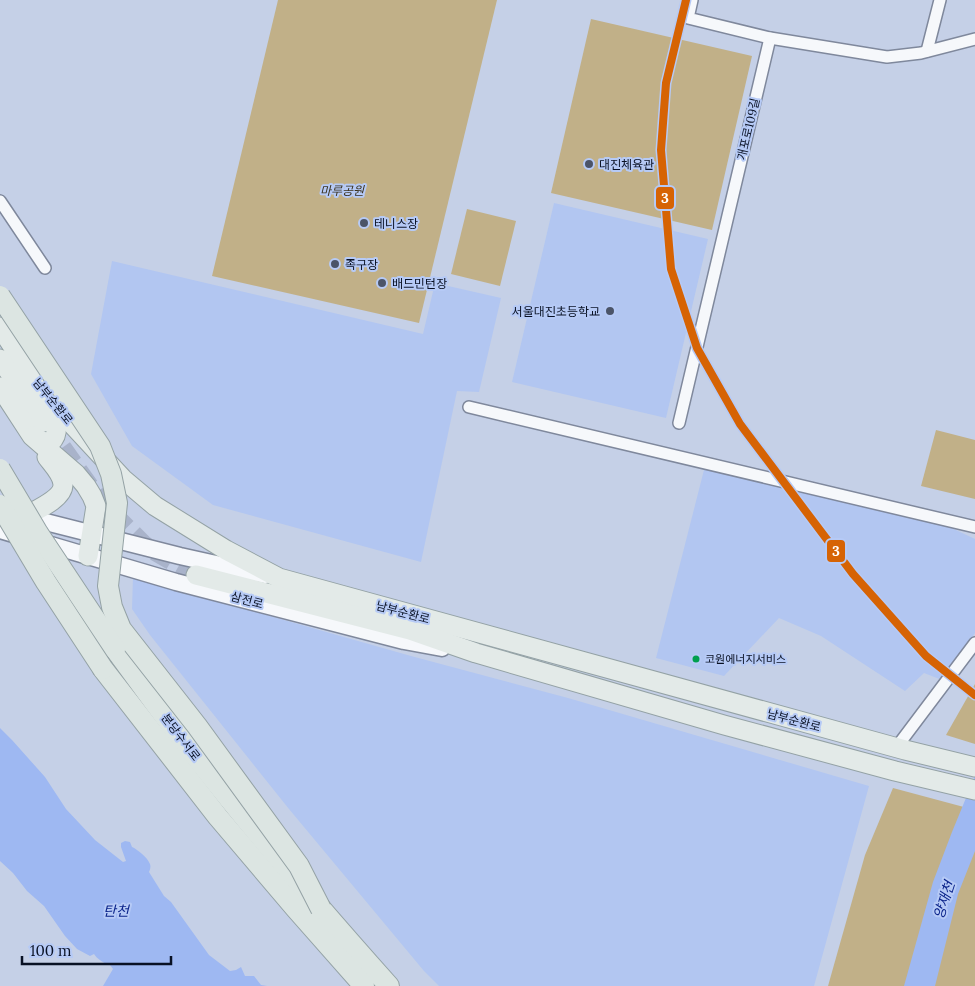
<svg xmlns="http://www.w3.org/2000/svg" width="975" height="986" viewBox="0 0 975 986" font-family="Lora,'Noto Sans KR',serif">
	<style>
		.built { fill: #b2c6f1 }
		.green { fill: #c1b088 }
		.water { fill: #9eb8f2 }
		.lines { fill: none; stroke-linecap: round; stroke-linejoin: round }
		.primary-tunnel { stroke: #a9b3ca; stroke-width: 19; stroke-dasharray: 19 9; stroke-linecap: butt }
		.minor-casing { stroke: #7f889c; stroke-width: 14 }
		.secondary-casing { stroke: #7f889c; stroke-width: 19 }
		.primary-casing { stroke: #94a2a5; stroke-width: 21 }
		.trunk-casing { stroke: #94a2a5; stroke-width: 22 }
		.minor { stroke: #f6f8fb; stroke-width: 11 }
		.secondary { stroke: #f6f8fb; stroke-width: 16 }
		.primary { stroke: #e3eae8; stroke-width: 19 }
		.trunk { stroke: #dce5e2; stroke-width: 20 }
		.trunk-bridge-casing { stroke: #94a2a5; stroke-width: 22; stroke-linecap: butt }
		.trunk-bridge { stroke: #dce5e2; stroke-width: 20 }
		.metro-1-casing { stroke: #b6caf6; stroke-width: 11 }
		.metro-1 { stroke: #d66304; stroke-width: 8 }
		.poi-dot { fill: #4b5468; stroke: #b6caf6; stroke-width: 2 }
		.bus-dot { fill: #009f4f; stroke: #b6caf6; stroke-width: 2 }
		.labels { text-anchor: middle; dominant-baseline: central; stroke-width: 4; stroke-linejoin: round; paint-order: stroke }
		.bus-label { font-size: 11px; fill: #091124; stroke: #b6caf6; text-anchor: start }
		.street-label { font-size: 12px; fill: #091124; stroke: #b6caf6 }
		.poi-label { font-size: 12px; fill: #091124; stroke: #b6caf6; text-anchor: start }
		.park-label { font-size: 12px; font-style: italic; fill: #39301c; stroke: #b6caf6 }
		.water-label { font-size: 14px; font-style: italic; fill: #0b248b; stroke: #b6caf6 }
		.line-badge { stroke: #b6caf6; stroke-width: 2 }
		.badge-label { font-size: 14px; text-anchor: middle; font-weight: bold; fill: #fff }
	</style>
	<rect width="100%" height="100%" fill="#c5d0e7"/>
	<g class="built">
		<polygon points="554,203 708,239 666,418 512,382"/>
		<polygon points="112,261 423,334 435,283 501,298 479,392 457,391 421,562 213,505 132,446 91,374"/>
		<polygon points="705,466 896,502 975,539 975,633 942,680 924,673 905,691 821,636 779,618 724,676 656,658"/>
		<polygon points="133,577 411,656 568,698 869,786 814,986 439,986 424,971 289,809 150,635 132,609"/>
	</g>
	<g class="green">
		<polygon points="278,0 497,0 419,323 212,276"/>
		<polygon points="591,19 752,56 712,230 551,193"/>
		<polygon points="467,209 516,221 500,286 451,274"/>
		<polygon points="936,430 975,440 975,499 921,486"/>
		<polygon points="975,684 975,744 946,735"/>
		<polygon points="893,788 975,810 975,986 828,986 865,855"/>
	</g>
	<g class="water">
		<path d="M0 728 12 740 45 777 66 809 95 840 123 862 126 861 121 847V843L125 841 130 842 132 847C137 849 148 858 150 864 151 867 150 870 149 872L164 896 171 902 209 955 230 971 236 970 241 967 245 976H254L261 985 267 986H103L113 969 110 965C106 965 96 958 94 954L90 956 77 949 65 936 44 906 27 891 13 873 0 861Z"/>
		<polygon points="975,776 975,851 958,894 935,986 904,986 933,882 952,832"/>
	</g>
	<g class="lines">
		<polyline class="primary-tunnel" points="46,425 100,501 144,545 196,575"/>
		<g class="minor-casing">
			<g id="minor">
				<polyline points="692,0 688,18 770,38 887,57 921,53 975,39"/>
				<polyline points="927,51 940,0"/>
				<polyline points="0,201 45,268"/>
				<polyline points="469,407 975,527"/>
				<polyline points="679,423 770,38"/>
				<polyline points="896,748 975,643"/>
			</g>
		</g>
		<g class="secondary-casing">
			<g id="secondary">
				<polyline points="22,516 180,556 265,575"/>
				<polyline points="0,530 176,582 404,641 442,648"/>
			</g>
		</g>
		<g class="primary-casing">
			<g id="primary">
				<polyline points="0,327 44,394 123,479 155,506 226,550 279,578 905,750 975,767"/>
				<polyline points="0,359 44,422"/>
				<polyline points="0,387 32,436 76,474 86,486 92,496 96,506 88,556"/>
				<path d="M33 436 46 443H50C63 431 53 417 48 403"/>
				<path d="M24 517C34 511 63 499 63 485 63 475 53 465 47 457"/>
				<polyline points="196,575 410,630 476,653 724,725 895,771 975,790"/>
			</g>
		</g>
		<g class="trunk-casing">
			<g id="trunk">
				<path d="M115 649C141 684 167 721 195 756 257 835 322 911 389 986"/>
				<polyline points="103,669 218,817 296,909 364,986"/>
			</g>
		</g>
		<use href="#minor" class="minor"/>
		<use href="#secondary" class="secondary"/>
		<use href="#primary" class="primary"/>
		<use href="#trunk" class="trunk"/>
		<g class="trunk-bridge-casing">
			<g id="trunk-bridge">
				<polyline points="0,296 100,446 111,474 117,503 108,586 112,607 121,629 197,726 299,866 321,909"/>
				<polyline points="0,469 38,533 115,649"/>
				<polyline points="0,505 46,582 103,669"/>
			</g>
		</g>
		<use href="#trunk-bridge" class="trunk-bridge"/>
		<g class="metro-1-casing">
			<polyline id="metro-1" points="686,0 666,83 661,150 671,269 697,348 740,424 853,574 926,656 975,695"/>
		</g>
		<use href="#metro-1" class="metro-1"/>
	</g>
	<g class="poi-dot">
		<circle cx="589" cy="164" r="5"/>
		<circle cx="364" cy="223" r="5"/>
		<circle cx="335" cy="264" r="5"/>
		<circle cx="382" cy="283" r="5"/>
		<circle cx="610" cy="311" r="5"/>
	</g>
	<circle class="bus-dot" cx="696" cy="659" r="4.5"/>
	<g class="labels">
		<g class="bus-label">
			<text x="705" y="659">코원에너지서비스</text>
		</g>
		<g class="street-label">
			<text transform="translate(748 129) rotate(-77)">개포로109길</text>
			<text transform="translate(53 401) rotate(51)">남부순환로</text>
			<text transform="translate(247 600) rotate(15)">삼전로</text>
			<text transform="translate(403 612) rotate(15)">남부순환로</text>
			<text transform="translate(794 720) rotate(15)">남부순환로</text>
			<text transform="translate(181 737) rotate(53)">분당수서로</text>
		</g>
		<g class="poi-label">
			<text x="599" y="164">대진체육관</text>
			<text x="374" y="223">테니스장</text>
			<text x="345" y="264">족구장</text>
			<text x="392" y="283">배드민턴장</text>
			<text x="600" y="311" text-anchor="end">서울대진초등학교</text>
		</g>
		<g class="park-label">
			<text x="342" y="190">마루공원</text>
		</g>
		<g class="water-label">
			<text transform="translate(944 900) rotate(-72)">양재천</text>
			<text x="116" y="911">탄천</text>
		</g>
	</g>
	<g class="line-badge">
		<rect x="655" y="186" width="20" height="24" rx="5" fill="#d66304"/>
		<rect x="826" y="539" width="20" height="24" rx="5" fill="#d66304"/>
	</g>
	<g class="badge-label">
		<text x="665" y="203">3</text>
		<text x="836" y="556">3</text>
	</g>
	<path d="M22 956v8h149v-8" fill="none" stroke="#091124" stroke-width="2.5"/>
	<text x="30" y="956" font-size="15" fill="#091124" stroke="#b6caf6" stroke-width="4" paint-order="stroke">100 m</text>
</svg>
